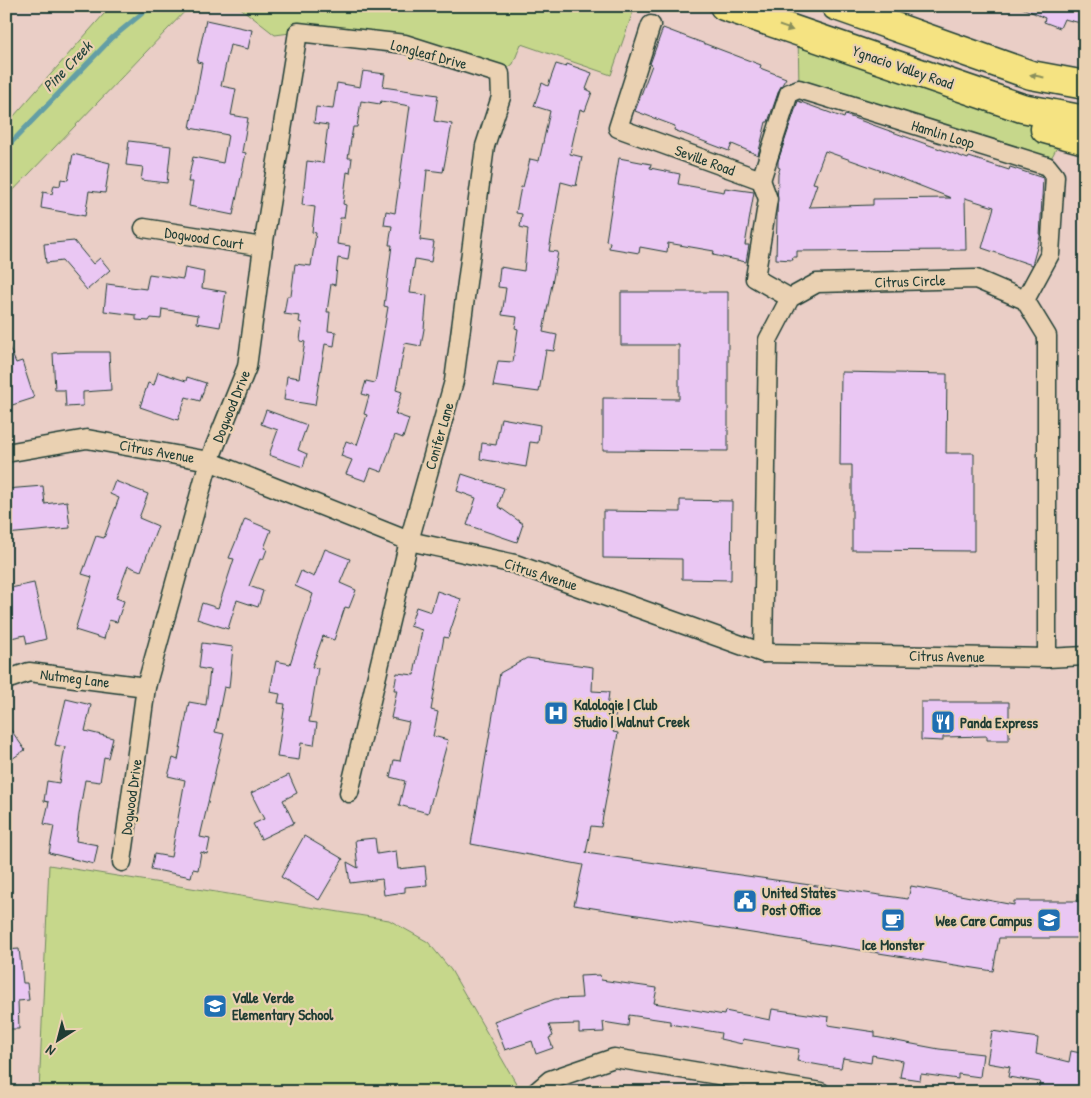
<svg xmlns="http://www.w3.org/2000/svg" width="1091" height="1098" viewBox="0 0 1091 1098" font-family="'Patrick Hand',sans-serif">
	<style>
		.green { fill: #c6d78b; stroke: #728a60 }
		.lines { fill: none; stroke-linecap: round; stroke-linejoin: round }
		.stream { stroke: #639ea5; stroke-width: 5 }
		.building { fill: #eac7f3; stroke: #1f3d34; fill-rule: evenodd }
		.minor-casing { stroke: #1f3d34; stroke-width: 21 }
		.trunk-casing { stroke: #1f3d34; stroke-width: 31 }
		.minor { stroke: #ead1b2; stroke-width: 18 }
		.trunk { stroke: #f5e382; stroke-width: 28 }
		.oneway { fill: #8a905b }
		.labels { text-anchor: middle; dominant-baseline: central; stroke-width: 4.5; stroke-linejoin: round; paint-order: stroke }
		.street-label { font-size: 15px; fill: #1f3d34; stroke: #ead1b2 }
		.poi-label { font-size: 15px; font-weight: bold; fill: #1f3d34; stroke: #ead1b2; text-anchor: start }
		.water-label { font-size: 16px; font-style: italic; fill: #25453d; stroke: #ead1b2 }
	</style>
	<rect width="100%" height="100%" fill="#eacec6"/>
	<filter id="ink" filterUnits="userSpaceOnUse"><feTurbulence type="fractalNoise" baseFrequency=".02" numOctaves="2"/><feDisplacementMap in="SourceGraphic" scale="10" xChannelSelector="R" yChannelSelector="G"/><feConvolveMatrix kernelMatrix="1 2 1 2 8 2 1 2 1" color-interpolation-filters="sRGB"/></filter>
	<g filter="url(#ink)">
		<g class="green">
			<polygon points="111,6 190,6 6,198 6,125"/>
			<polygon points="238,6 635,6 611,75 521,44 513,64 500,74 405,44 298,32 275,35"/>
			<polygon points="798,32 979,93 1009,118 1064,134 1047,166 799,89"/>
			<polygon points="49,865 389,920 428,942 451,970 521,1092 39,1092"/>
		</g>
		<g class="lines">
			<polyline class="stream" points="6,148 112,38 151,6"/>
		</g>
		<g class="building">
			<polygon points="1018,6 1085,6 1085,24 1064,19 1060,28 1044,22 1045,18"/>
			<polygon points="206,20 252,30 248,49 230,45 221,86 236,89 231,115 248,118 242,152 246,153 233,215 189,206 193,182 188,182 193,157 223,163 228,135 190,128 202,63 197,62"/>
			<polygon points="663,28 761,65 760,68 786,78 779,90 768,122 766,122 758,155 732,144 729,151 674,130 675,126 635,111 652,65 650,64"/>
			<polygon points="556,64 566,67 567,64 592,73 586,89 592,92 585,111 580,109 570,154 582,157 576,186 561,182 549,251 558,252 543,332 557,335 554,351 546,350 539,392 493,386 498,361 513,362 518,329 515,328 517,317 502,315 506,288 498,287 500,267 524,271 528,229 520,227 522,214 516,213 521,187 523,187 530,159 539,161 550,111 534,106 542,83 548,86"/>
			<polygon points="363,71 385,74 383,87 438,95 434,121 452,124 443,172 427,170 420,240 434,242 431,262 415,259 410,293 427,295 424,329 421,346 405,343 396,390 402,392 395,414 409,419 403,438 395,435 382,472 371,468 366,481 346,474 352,460 341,456 346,441 357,445 367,415 364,414 369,396 362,394 366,381 375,383 388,307 384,306 392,245 389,245 392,226 384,225 386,211 395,213 410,106 381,101 380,104 361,101 357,127 353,127 348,158 352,158 350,173 347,172 343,204 346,205 344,218 340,218 337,244 350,246 348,260 338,258 335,285 331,284 327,312 330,312 328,331 336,332 334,346 325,344 315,405 284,400 287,376 299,378 305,342 300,341 302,323 299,322 300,316 284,314 287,296 291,296 295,264 311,266 316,233 312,232 315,207 302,205 307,161 323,163 328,125 314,123 316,107 333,109 337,83 360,87"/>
			<path d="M798 101 844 118 845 115 968 159 969 157 1009 170 1010 167 1043 178 1040 237 1032 265 982 248 994 207 965 198 966 250 797 251V257H792L793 260 776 259 778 174 780 168 778 167V161ZM825 151 885 172 951 198 873 199V205L809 207 817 184 813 183Z"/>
			<polygon points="129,141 171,146 167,183 141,180 143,167 126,165"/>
			<polygon points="73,154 110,163 105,193 89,191 85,216 41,208 43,192 52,194 54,185 60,186 61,179 68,180"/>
			<polygon points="619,158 651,164 650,168 680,174 678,184 724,192 725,188 754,192 745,245 749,245 746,262 713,255 714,251 668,243 667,252 640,247 639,253 609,248 610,242 606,241"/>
			<polygon points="74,241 93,264 100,258 110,270 87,290 62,261 46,263 44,244"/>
			<polygon points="185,268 204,272 202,288 226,292 220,327 197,323 198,315 162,309 161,319 151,318 149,321 136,320 136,315 104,311 107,284 146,289 149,274 183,279"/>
			<polygon points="621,292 728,292 728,451 603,450 603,398 679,399 679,345 621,345"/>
			<polygon points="6,340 16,363 22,361 34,398 6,407"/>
			<polygon points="75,352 109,352 111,390 83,392 83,406 66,407 65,390 55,390 53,353"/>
			<polygon points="158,372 186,381 187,377 206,383 200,401 186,397 178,420 140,407 148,383 154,385"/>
			<polygon points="841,372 947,374 946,453 974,453 974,551 852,550 852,465 840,465"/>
			<polygon points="266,410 307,425 298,450 307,454 303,467 269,455 278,430 261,424"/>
			<polygon points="501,418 540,425 538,443 530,442 526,467 480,459 482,443 496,445"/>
			<polygon points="462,474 504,488 498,506 523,524 517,542 467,525 476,498 457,491"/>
			<polygon points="115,481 148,494 139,518 158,526 141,571 128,566 116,598 124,601 117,622 109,620 104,639 75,630 92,577 82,574 96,536 104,538 119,498 110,494"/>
			<polygon points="43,486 45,504 67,501 70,528 6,534 6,489"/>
			<polygon points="680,500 732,501 731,580 682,579 682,559 603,558 603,511 680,512"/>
			<polygon points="245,519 271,530 264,548 267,549 263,560 260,559 249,586 263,591 258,607 237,600 228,629 197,619 202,603 218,608 234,559 229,558"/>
			<polygon points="325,549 350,559 340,583 356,590 349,608 345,607 334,640 323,636 312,667 318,668 309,722 317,723 314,745 301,743 299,760 277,757 285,704 278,703 280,694 270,692 276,661 290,664 313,594 295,586 301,571 314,577"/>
			<polygon points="34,583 46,639 27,644 25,635 6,639 6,589"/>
			<polygon points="437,591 461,599 448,638 444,637 431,710 438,712 433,736 448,740 428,813 399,805 405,781 390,777 394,760 400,761 409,722 391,718 397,690 394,690 397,673 414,675 422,630 410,626 416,607 431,612"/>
			<polygon points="202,643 233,647 229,688 224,687 215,732 224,734 200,837 210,839 207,854 201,852 198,870 193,869 191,877 151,869 154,854 171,857 185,780 168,776 173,758 178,760 189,702 206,705 210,670 199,668"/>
			<polygon points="527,658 593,667 592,691 609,692 607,709 616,710 613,732 618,733 601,827 591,826 586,853 908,899 911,886 1014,905 1014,901 1085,901 1085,938 999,938 993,971 574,905 583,865 471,844 500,673"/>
			<polygon points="66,699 91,705 85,731 113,738 108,758 104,757 100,782 85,780 79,815 76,841 98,845 94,864 49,853 54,826 44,824 49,802 44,801 47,781 59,783 65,747 55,745"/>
			<polygon points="921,702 1009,702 1009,740 987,740 987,736 943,737 943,741 921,740"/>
			<polygon points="6,723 25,750 6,763"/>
			<polygon points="289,775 297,793 283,800 294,823 261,839 253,824 264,819 251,793"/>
			<polygon points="304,836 343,859 319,900 281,877"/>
			<polygon points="375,838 377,854 396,851 398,869 425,866 427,885 405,887 405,892 384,895 382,879 350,883 347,862 358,868 355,840"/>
			<polygon points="19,949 23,983 27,983 29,1000 18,1001 19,1029 6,1029 6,950"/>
			<polygon points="600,975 601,980 657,988 654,1003 724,1015 725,1011 770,1020 772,1009 829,1017 828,1025 875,1032 875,1037 939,1049 983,1054 980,1077 958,1074 958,1079 921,1074 920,1080 900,1077 903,1061 872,1055 871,1063 843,1058 841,1068 825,1066 797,1061 799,1049 743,1039 742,1044 720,1039 721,1033 670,1024 670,1021 629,1015 628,1026 603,1022 604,1032 579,1033 579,1024 549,1025 553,1036 549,1038 553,1048 536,1054 532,1041 505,1050 494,1021 555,999 582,998 580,976"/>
			<polygon points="992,1031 1038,1038 1036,1054 1069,1062 1071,1051 1085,1054 1085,1092 1056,1088 1055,1092 1047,1092 1038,1090 1040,1082 1008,1077 1010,1067 987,1063"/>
		</g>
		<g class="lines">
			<g class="minor-casing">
				<g id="minor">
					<polyline points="651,25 618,128 761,180 768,199 755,278 790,298"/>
					<polyline points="761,180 789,93 799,89 1047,166 1055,176 1050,254 1025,300"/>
					<polyline points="144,228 263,247"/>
					<polyline points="6,453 87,439 209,461 409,541 515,564 763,653 1047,658 1085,656"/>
					<polyline points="763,653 768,340 790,298 817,283 976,279 1025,300 1047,336 1047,658"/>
					<polyline points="6,680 29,672 146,687"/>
					<polyline points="122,862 146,687 209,461 247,367 263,247 298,32 405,44 500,74 501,97 485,146 454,381 409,541 349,793"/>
					<polyline points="536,1092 550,1080 614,1058 821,1092"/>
				</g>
			</g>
			<g class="trunk-casing">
				<g id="trunk">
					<polyline points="724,6 1022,108 1085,120"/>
					<polyline points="836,6 1031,75 1085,85"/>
					<polyline points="1045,129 1085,140"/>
				</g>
			</g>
			<use href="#minor" class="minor"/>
			<use href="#trunk" class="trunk"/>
		</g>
		<defs><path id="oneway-solid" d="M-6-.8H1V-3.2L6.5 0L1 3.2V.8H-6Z" transform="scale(1.25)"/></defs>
		<g class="oneway">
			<use href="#oneway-solid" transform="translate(786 28) rotate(19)"/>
			<use href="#oneway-solid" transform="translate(1037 76) rotate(-169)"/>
		</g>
	</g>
	<defs>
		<g id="hospital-square" transform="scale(1.25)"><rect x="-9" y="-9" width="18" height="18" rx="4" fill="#1f6fb2" stroke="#ead1b2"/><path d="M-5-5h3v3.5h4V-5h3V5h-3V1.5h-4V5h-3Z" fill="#fff"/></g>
		<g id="restaurant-square" transform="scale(1.25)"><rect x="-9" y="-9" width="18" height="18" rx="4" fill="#1f6fb2" stroke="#ead1b2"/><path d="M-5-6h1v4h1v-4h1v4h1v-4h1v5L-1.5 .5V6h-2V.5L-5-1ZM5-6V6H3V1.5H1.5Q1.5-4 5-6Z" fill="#fff"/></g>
		<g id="civic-square" transform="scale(1.25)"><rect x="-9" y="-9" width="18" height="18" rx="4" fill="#1f6fb2" stroke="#ead1b2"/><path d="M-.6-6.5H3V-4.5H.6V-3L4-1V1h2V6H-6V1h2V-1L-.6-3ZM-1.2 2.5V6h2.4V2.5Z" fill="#fff"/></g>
		<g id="cafe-square" transform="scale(1.25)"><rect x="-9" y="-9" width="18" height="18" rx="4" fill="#1f6fb2" stroke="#ead1b2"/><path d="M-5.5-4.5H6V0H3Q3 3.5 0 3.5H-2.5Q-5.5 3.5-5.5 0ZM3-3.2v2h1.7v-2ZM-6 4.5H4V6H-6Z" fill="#fff"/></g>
		<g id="school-square" transform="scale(1.25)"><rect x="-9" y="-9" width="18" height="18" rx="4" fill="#1f6fb2" stroke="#ead1b2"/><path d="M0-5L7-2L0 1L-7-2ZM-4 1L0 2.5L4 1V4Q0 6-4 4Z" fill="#fff"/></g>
	</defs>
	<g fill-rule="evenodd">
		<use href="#hospital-square" x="556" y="713"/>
		<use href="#restaurant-square" x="943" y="722"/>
		<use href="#civic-square" x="745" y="901"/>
		<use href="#cafe-square" x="893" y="920"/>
		<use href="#school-square" x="1049" y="920"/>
		<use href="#school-square" x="215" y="1006"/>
	</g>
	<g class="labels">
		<g class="street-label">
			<text transform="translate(429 54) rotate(15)">Longleaf Drive</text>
			<text transform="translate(903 67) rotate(19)">Ygnacio Valley Road</text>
			<text transform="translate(943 134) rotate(17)">Hamlin Loop</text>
			<text transform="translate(705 160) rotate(20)">Seville Road</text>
			<text transform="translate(204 238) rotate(9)">Dogwood Court</text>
			<text transform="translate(910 281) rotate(-2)">Citrus Circle</text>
			<text transform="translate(231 406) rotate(-68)">Dogwood Drive</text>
			<text transform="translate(439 436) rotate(-74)">Conifer Lane</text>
			<text transform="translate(157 451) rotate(10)">Citrus Avenue</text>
			<text transform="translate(541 574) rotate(18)">Citrus Avenue</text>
			<text transform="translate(947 656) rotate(1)">Citrus Avenue</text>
			<text transform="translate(75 678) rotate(7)">Nutmeg Lane</text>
			<text transform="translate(131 797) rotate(-82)">Dogwood Drive</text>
		</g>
		<g class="poi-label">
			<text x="574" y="704">Kalologie | Club<tspan x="574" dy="17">Studio | Walnut Creek</tspan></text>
			<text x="960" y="722">Panda Express</text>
			<text x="762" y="892">United States<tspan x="762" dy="17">Post Office</tspan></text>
			<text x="1032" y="920" text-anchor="end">Wee Care Campus</text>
			<text x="893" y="944" text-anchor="middle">Ice Monster</text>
			<text x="232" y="997">Valle Verde<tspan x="232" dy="17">Elementary School</tspan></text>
		</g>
		<g class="water-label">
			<text transform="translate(67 66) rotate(-46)">Pine Creek</text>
		</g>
	</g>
	<rect width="1091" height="1098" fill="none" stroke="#ead1b2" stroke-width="25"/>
	<rect x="12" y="12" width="1066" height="1073" fill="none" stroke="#1f3d34" stroke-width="2" filter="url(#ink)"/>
	<g transform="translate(58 1040) rotate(216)" stroke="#ead1b2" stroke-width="4" paint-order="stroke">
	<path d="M0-4L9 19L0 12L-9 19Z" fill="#1f3d34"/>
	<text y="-8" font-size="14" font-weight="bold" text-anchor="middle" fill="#1f3d34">N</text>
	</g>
</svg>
